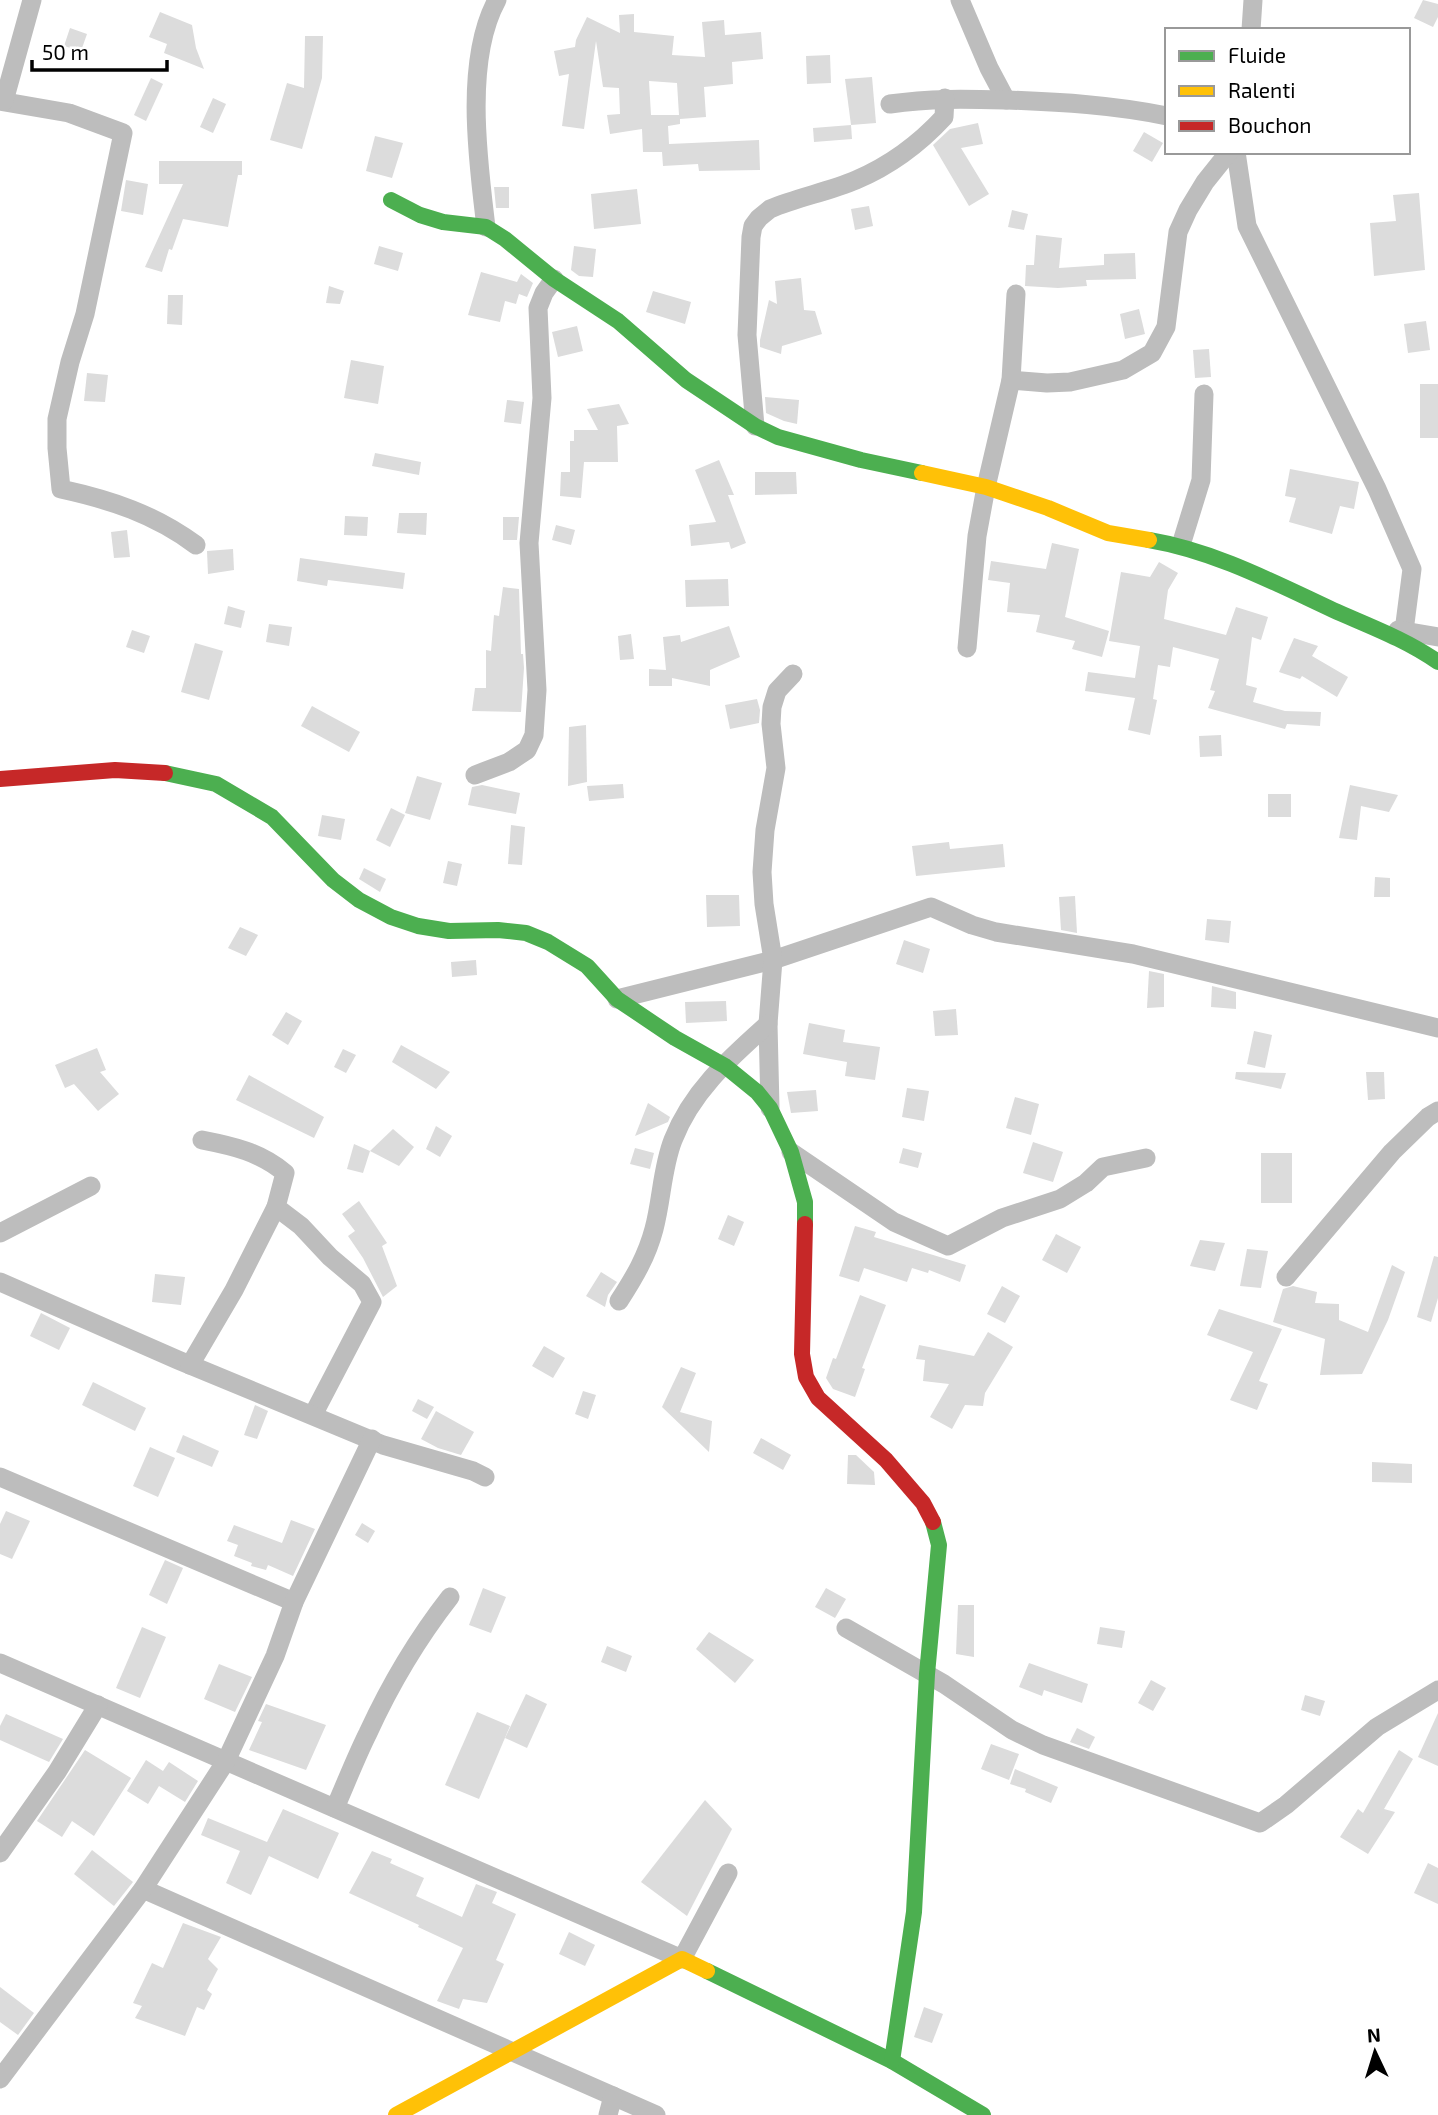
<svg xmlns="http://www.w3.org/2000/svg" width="1438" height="2115" viewBox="0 0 1438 2115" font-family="'Exo 2',sans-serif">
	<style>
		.building { fill: #dcdcdc; fill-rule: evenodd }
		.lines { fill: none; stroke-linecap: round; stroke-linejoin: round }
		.street { stroke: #bdbdbd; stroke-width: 19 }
		.fast { stroke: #4caf50; stroke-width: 16 }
		.slow { stroke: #ffc107; stroke-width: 16 }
		.jam { stroke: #c62828; stroke-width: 16 }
	</style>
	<rect width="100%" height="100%" fill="#fff"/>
	<g class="building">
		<polygon points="1423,0 1438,4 1438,17 1433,27 1414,18"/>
		<polygon points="160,12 192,25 196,48 204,69 164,53 167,44 149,37"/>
		<path d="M634 14V32L674 36 672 55 705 57 702 22 724 20 725 35 761 32 763 59 732 62 733 84 704 87 706 117 680 119V124L668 126 669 144 759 140 760 170 699 171 698 164 663 166 662 152H643L642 129 610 134 607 115 620 114 619 88 603 87 596 41 584 129 562 126 569 74 559 76 554 51 575 47 576 40 587 17 620 33 619 15ZM649 81 677 83 679 115H651Z"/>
		<polygon points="70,28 87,34 81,51 64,46"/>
		<polygon points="305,36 323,36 322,78 302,149 270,140 287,83 304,88"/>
		<polygon points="830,55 831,83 807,84 806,56"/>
		<polygon points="872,77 876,123 851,125 845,79"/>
		<polygon points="151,78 163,84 146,121 134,115"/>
		<polygon points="213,98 226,104 213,133 200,127"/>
		<polygon points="978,123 983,144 961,148 989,194 969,206 933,145 950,129"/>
		<polygon points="851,125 852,139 814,142 813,128"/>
		<polygon points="1144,132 1163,143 1152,162 1133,151"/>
		<polygon points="375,136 403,143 392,178 366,171"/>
		<polygon points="159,161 242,161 242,175 238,175 228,227 183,219 172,250 169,249 162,272 145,267 183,184 159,184"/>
		<polygon points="126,180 148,184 143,215 121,211"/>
		<polygon points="494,187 509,187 509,208 496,208"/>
		<polygon points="637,189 641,224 594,229 591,194"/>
		<polygon points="1419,193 1425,270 1374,276 1370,223 1396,221 1393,195"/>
		<polygon points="869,206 873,226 855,230 851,209"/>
		<polygon points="1012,210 1028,214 1024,230 1008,227"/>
		<polygon points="1036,235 1062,238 1059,268 1104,265 1104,254 1135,253 1136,279 1086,280 1087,286 1058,288 1025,286 1026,265 1034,265"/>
		<polygon points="379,246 403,253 398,271 374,264"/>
		<polygon points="574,246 596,249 593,277 579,276 571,270"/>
		<polygon points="481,272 517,282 521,274 533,283 527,297 519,294 516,304 505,301 500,322 468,315"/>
		<polygon points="801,278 804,310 815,311 822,334 782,346 781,354 760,347 760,340 769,300 777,304 775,281"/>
		<polygon points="329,286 344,291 340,304 326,303"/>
		<polygon points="653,291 691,302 685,324 646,312"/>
		<polygon points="168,295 183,295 182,325 167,324"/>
		<polygon points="1139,309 1145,334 1125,339 1120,314"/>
		<polygon points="1426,321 1430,350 1408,353 1404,324"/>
		<polygon points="577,326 583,351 558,357 552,332"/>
		<polygon points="1209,349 1211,377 1195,378 1193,350"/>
		<polygon points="351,360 384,366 378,404 344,398"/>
		<polygon points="87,373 108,375 105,402 84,401"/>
		<rect x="1420" y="384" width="18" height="54"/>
		<polygon points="765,397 799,400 797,424 784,421 766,413"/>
		<polygon points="507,400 524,402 521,424 504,422"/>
		<polygon points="619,404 629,424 617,426 618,462 584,462 581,498 560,496 561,472 570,472 570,441 574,441 574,430 598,430 587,409"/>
		<polygon points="375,453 421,462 419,475 372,466"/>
		<polygon points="719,460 734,495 728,495 746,543 731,549 729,542 691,546 689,525 716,522 695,470"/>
		<polygon points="1290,469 1359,482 1354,509 1340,506 1332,534 1289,522 1296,498 1285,496"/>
		<polygon points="755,472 796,472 797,494 755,495"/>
		<polygon points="399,513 427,513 426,535 397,533"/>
		<polygon points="345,516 368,517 367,536 344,535"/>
		<polygon points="503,517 519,517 517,540 503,540"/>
		<polygon points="556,525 575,530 571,545 552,540"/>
		<polygon points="127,530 130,557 114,558 111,532"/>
		<polygon points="1052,543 1079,549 1065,617 1109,631 1102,657 1072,649 1075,641 1036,632 1040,615 1007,612 1010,583 988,580 991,561 1046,569"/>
		<polygon points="233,549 234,570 208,574 207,551"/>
		<polygon points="300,558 405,573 403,589 328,580 327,586 297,581"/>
		<polygon points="1159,562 1178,573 1168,590 1164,619 1226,635 1236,607 1268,617 1261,640 1252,637 1246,685 1257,688 1253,702 1285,711 1321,712 1320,726 1287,724 1285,729 1208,708 1215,691 1210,690 1219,659 1173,647 1170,667 1158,665 1153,699 1157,700 1150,735 1128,730 1135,698 1085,691 1088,672 1135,678 1140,646 1109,641 1121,572 1150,577"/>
		<polygon points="728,579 729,606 686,607 685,580"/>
		<polygon points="503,587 519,589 521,654 523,654 524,668 521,712 472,711 475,688 486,688 486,650 491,651 494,615 499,616"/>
		<polygon points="228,606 245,611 241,628 224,624"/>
		<polygon points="269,624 292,627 289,646 266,642"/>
		<polygon points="729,626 740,657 710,670 710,686 672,678 672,686 649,686 649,669 666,670 663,637 680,635 681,642"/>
		<polygon points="132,630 150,636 144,653 126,647"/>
		<polygon points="631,634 634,659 620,660 618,636"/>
		<polygon points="1294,638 1318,646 1312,656 1348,677 1337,697 1302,676 1300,679 1279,672"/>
		<polygon points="195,643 223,651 209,700 181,692"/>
		<polygon points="757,699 760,710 759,723 730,729 725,705"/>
		<polygon points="312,706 360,732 349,752 301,726"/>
		<polygon points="586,725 587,782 568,786 569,727"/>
		<polygon points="1221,735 1222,756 1200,757 1199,736"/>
		<polygon points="417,776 442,783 430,820 405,813"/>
		<polygon points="623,784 624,798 589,801 587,786"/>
		<polygon points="482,785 520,793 516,814 468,805 472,787"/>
		<polygon points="1350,785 1398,795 1389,812 1361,806 1357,840 1339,838"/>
		<rect x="1268" y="794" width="23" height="23"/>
		<polygon points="391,808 405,815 390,847 376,840"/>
		<polygon points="322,815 345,819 341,840 318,836"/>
		<polygon points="511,825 525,827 522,865 508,864"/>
		<polygon points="949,842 950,849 1003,844 1005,867 916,876 912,846"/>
		<polygon points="448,861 462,864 457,886 443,883"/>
		<polygon points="364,868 386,879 380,892 359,879"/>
		<polygon points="1375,877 1390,878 1390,897 1374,897"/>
		<polygon points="706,895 739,895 740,926 707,927"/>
		<polygon points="1075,896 1077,933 1061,930 1059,897"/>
		<polygon points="1207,919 1231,921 1229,943 1205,940"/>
		<polygon points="240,927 258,935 246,956 228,948"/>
		<polygon points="904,940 930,949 923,973 896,964"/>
		<polygon points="476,960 477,975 452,977 451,962"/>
		<polygon points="1149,971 1164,974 1164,1007 1147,1008"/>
		<polygon points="1212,986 1236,992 1236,1009 1211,1007"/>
		<polygon points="726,1001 727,1021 686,1023 685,1002"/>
		<polygon points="956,1009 958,1035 935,1036 933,1011"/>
		<polygon points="286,1012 302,1021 288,1045 272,1035"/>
		<polygon points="809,1023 845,1030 843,1042 880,1047 875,1080 845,1076 847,1062 803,1054"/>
		<polygon points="1254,1031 1272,1035 1265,1068 1247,1064"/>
		<polygon points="401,1045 450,1072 436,1089 392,1062"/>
		<polygon points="97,1048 106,1070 100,1072 119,1094 98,1111 74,1084 65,1088 55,1065"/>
		<polygon points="343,1049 356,1055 346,1073 334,1067"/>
		<polygon points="1236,1072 1286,1073 1281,1089 1235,1079"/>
		<polygon points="1366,1072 1384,1072 1385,1099 1368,1100"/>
		<polygon points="249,1075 324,1117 314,1138 236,1100"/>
		<polygon points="907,1088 929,1091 924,1121 902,1117"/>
		<polygon points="816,1090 818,1111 791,1113 787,1092"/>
		<polygon points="1015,1097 1039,1104 1031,1135 1006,1128"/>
		<polygon points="648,1103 670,1117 668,1122 635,1136"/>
		<polygon points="436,1126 452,1136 440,1157 426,1149"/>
		<polygon points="393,1129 414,1147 399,1166 370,1151"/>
		<polygon points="1033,1142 1063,1152 1053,1182 1023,1173"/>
		<polygon points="354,1144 370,1151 363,1173 347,1169"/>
		<polygon points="635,1148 654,1153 650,1169 630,1164"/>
		<polygon points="903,1148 922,1153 918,1168 899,1163"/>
		<rect x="1261" y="1153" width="31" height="50"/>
		<polygon points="359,1201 387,1243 382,1246 397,1286 383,1297 363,1258 348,1236 355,1231 342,1214"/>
		<polygon points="728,1215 744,1222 734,1246 718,1239"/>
		<polygon points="855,1226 876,1232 874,1237 966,1265 960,1282 929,1270 928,1273 912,1268 907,1282 864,1268 859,1282 839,1276"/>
		<polygon points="1056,1234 1081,1247 1067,1273 1042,1260"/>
		<polygon points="1200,1240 1225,1243 1215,1271 1190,1266"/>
		<polygon points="1247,1249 1268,1251 1261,1288 1240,1286"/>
		<polygon points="1434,1256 1438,1257 1438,1298 1431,1322 1417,1317"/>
		<polygon points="1392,1265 1405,1272 1388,1320 1362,1374 1320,1375 1325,1339 1273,1322 1283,1289 1293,1286 1317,1292 1315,1303 1339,1304 1339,1320 1368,1332"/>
		<polygon points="601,1272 617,1282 608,1295 605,1307 586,1296"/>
		<polygon points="155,1274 185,1277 181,1305 152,1302"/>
		<polygon points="1002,1286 1020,1296 1005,1323 987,1314"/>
		<polygon points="860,1295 886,1305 862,1368 865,1369 855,1397 833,1389 826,1378 833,1358 836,1359"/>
		<polygon points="1219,1309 1282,1329 1259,1381 1268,1384 1257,1410 1230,1400 1253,1352 1207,1335"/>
		<polygon points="41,1313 70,1328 59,1350 30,1336"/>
		<polygon points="988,1332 1013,1347 985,1393 983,1406 965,1405 952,1429 930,1417 949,1384 923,1381 925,1360 916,1359 919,1345 974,1356"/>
		<polygon points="544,1346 565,1358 553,1378 532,1366"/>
		<polygon points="681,1367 696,1373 680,1412 712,1421 709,1452 662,1407"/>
		<polygon points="93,1382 146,1408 135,1431 82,1405"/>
		<polygon points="583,1391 596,1395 588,1419 575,1414"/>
		<polygon points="418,1399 434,1407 427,1419 412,1411"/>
		<polygon points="255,1405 268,1411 257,1439 244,1435"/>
		<polygon points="436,1411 474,1432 461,1455 438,1448 421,1439"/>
		<polygon points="183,1435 219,1451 212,1467 176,1452"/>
		<polygon points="761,1438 791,1455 783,1470 753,1453"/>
		<polygon points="150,1447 175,1458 158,1497 133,1486"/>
		<polygon points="848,1455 856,1455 874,1472 875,1485 847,1484"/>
		<polygon points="1372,1462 1412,1464 1412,1483 1372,1482"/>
		<polygon points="6,1511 30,1521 12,1559 0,1554 0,1524"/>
		<polygon points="291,1520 315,1529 293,1576 268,1565 266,1570 251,1566 252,1563 234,1556 238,1545 227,1541 234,1525 282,1543"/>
		<polygon points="362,1523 375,1531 368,1543 355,1535"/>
		<polygon points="165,1560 183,1568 167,1604 149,1595"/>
		<polygon points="483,1588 506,1597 491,1633 469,1625"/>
		<polygon points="826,1588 846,1599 835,1618 815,1607"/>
		<polygon points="958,1605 974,1605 974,1657 956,1654"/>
		<polygon points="142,1627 166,1637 140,1698 116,1688"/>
		<polygon points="1100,1627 1125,1631 1122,1648 1097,1644"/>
		<polygon points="709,1632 754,1660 735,1683 696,1649"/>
		<polygon points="607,1646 632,1656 626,1672 601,1662"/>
		<polygon points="1029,1663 1088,1684 1082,1703 1044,1690 1042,1696 1019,1687"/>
		<polygon points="219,1664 252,1677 235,1712 204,1699"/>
		<polygon points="1151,1680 1166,1688 1153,1711 1138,1703"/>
		<polygon points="526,1694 547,1704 527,1748 505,1738"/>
		<polygon points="1305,1695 1325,1701 1320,1716 1301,1710"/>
		<polygon points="266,1704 326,1725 306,1770 249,1750 262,1722 258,1721"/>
		<polygon points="477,1712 510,1726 479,1799 445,1785"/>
		<polygon points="1438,1713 1438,1766 1418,1757"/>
		<polygon points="6,1714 63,1739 49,1762 0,1740 0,1726"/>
		<polygon points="1077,1728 1095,1737 1089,1749 1070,1742"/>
		<polygon points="991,1744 1019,1754 1009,1780 981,1769"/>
		<polygon points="85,1750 131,1778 94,1836 72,1821 62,1837 37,1821"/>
		<polygon points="1399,1750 1413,1759 1384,1809 1395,1812 1368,1854 1340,1837 1358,1809 1363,1813"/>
		<polygon points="146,1760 163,1771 169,1762 198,1781 185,1802 159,1786 148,1804 127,1791"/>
		<polygon points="1015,1769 1058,1787 1051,1803 1025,1792 1026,1789 1010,1784"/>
		<polygon points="705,1800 732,1829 687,1916 641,1882"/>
		<polygon points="283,1809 339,1833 318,1879 269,1856 251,1895 226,1883 240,1851 201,1835 208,1818 267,1842"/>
		<polygon points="92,1850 133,1882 114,1906 74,1874"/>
		<polygon points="372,1851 392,1859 390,1863 424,1878 416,1896 462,1917 476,1884 497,1892 492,1903 516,1914 496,1960 504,1964 487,2003 463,1999 459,2009 437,2001 463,1948 418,1927 419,1925 349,1893"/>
		<polygon points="1428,1863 1438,1868 1438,1904 1414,1893"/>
		<polygon points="183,1923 221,1937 208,1959 218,1969 207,1990 212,1994 204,2010 197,2007 185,2036 135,2018 142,2006 133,2003 152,1963 163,1968"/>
		<polygon points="569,1932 595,1945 585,1966 559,1954"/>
		<polygon points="0,1987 34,2013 18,2035 0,2022"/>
		<polygon points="924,2007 943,2014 932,2043 914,2037"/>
	</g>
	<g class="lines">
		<g class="street">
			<polyline points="960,0 989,68 1006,100"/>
			<polyline points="1251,30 1253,0"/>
			<path d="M0 101 69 113 123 133 85 314 70 362 57 419V448L61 489C111 500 154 514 196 545"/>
			<polyline points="4,101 32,0"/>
			<path d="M890 104C930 98 967 99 1007 100 1061 102 1114 105 1167 116"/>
			<polyline points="1236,152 1247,226 1377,489 1412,569 1404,631"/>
			<path d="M486 227C478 161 464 60 497 0"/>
			<polyline points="1011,380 1047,383 1070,382 1123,370 1152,353 1166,327 1178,232 1188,210 1205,182 1229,152"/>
			<path d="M755 426 747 335 751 237 753 226 759 218 770 209C798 197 828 192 856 180 889 166 920 143 944 117L945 98"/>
			<polyline points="1181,545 1201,480 1204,394"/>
			<polyline points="1398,630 1438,637"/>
			<polyline points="967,648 977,536 986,487 1011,380 1016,294"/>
			<polyline points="475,775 509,762 527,750 534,735 537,690 529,543 542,398 538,308 544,293 554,279"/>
			<polyline points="617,999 773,960 931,907 972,925 996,932 1133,954 1438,1028"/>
			<polyline points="770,1108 768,1024 773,960 764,904 762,872 765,830 776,768 771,724 772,707 777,691 793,674"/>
			<path d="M202 1140C233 1146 260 1152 285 1173L276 1207 301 1226 330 1257 362 1284 372 1302 313 1415"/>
			<polyline points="791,1152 894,1222 948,1246 1002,1218 1060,1199 1086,1183 1103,1167 1146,1158"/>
			<polyline points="0,1233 91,1186"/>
			<polyline points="1286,1277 1392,1152 1428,1117 1438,1111"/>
			<polyline points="0,1282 178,1360 383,1445 473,1471 485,1477"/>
			<path d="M619 1301C634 1278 647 1256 654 1229 662 1199 662 1168 673 1140 692 1091 730 1058 768 1024"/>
			<polyline points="190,1365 234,1290 276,1207"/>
			<polyline points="0,1477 294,1602"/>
			<polyline points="846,1628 944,1684 1012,1730 1043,1745 1260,1823 1286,1805 1377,1727 1438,1690"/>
			<polyline points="0,1663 682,1959 728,1873"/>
			<path d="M335 1808C346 1783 356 1757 368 1733 390 1685 418 1638 450 1597"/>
			<polyline points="0,1853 57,1772 98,1705"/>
			<polyline points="143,1889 656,2115"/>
			<polyline points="0,2079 143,1889 226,1761 275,1656 294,1602 372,1439"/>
			<polyline points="608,2115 613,2096"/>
		</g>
		<g class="fast">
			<polyline points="391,200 420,215 443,222 486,227 505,239 554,279 618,321 686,380 755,426 778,437 861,460 922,473"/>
			<path d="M1149 540C1214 551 1273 582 1333 610 1369 626 1405 639 1438 662"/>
			<polyline points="165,773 216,784 272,817 333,880 359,900 391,917 418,926 449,931 498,930 526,933 548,942 587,966 617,999 675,1038 725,1066 757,1092 770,1108 791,1152 805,1202 805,1224"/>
			<polyline points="707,1971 892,2061 983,2115"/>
			<polyline points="892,2061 914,1912 927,1674 939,1545 933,1522"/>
		</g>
		<g class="slow">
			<polyline points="922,473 986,487 1048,508 1108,533 1149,540"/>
			<polyline points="396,2115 682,1959 707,1971"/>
		</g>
		<g class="jam">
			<polyline points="0,779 115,770 165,773"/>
			<polyline points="805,1224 802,1354 806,1377 818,1398 886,1460 923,1503 933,1522"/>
		</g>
	</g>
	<rect x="1165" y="28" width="245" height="126" fill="#ffffff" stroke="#999999" stroke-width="2"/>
	<rect x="1179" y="51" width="35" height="10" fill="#4caf50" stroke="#999999" stroke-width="2"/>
	<text x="1228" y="63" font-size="21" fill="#000000">Fluide</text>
	<rect x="1179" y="86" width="35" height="10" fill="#ffc107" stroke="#999999" stroke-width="2"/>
	<text x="1228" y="98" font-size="21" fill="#000000">Ralenti</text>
	<rect x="1179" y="121" width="35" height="10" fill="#c62828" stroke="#999999" stroke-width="2"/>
	<text x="1228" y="133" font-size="21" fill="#000000">Bouchon</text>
	<g transform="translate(1375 2052) rotate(356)" stroke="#ffffff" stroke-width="5" paint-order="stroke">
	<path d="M0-5L12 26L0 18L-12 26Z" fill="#000000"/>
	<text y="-10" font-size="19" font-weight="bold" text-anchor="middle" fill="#000000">N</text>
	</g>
	<path d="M32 60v10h135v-10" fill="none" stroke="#000000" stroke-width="3.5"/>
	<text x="42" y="60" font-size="21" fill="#000000" stroke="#ffffff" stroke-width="5" paint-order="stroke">50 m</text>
</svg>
